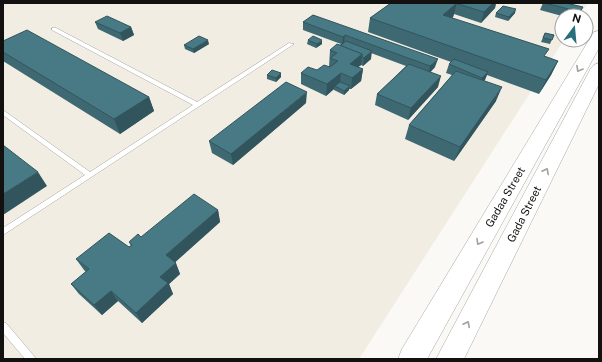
<svg xmlns="http://www.w3.org/2000/svg" width="602" height="362" viewBox="0 0 602 362" font-family="'Public Sans',sans-serif">
	<style>
		.built { fill: #f1ede3 }
		.lines { fill: none; stroke-linecap: round; stroke-linejoin: round }
		.lane-casing { stroke: #a7a6a3; stroke-width: 1 }
		.secondary-casing { stroke: #a7a6a3; stroke-width: 1 }
		.lane { fill: #fff; fill-rule: evenodd }
		.secondary { fill: #fff; fill-rule: evenodd }
		.wall { fill: #3e6972 }
		.shaded-wall { fill: #32555d }
		.building { fill: #487a85; stroke: #32555d }
		.oneway { stroke: #a0a09f }
		.labels { text-anchor: middle; dominant-baseline: central; stroke-width: 3; stroke-linejoin: round; paint-order: stroke }
		.street-label { font-size: 11px; fill: #121110; stroke: #fff }
	</style>
	<rect width="100%" height="100%" fill="#faf9f6"/>
	<polygon class="built" points="3,3 588,3 580,16 562,16 562,40 564,40 359,359 3,359"/>
	<g class="lines">
		<g class="lane-casing">
			<g id="lane">
				<polygon points="52,28 56,28 197,102 289,43 294,44 3,235 3,228 85,175 3,115 3,110 90,172 193,105 52,30"/>
				<polygon points="3,322 6,323 34,356 36,359 25,359 3,333"/>
			</g>
		</g>
		<g class="secondary-casing">
			<g id="secondary">
				<polygon points="599,31 599,48 427,359 398,359 402,349 592,35 594,32"/>
				<polygon points="599,63 599,84 464,359 436,359 591,68 594,65"/>
			</g>
		</g>
		<use href="#lane" class="lane"/>
		<use href="#secondary" class="secondary"/>
	</g>
	<g class="wall">
		<polygon points="391,3 496,3 495,8 481,23 454,14 453,17 452,18 546,57 558,61 551,75 539,94 487,75 484,81 496,101 454,161 405,139 409,125 452,75 446,73 449,64 451,62 368,32 370,18"/>
		<polygon points="543,3 566,3 583,7 578,16 562,16 540,10"/>
		<polygon points="496,13 515,13 508,21 495,17"/>
		<polygon points="313,15 435,67 430,72 438,87 408,120 375,105 377,94 406,66 371,53 371,59 363,66 361,65 358,67 363,69 361,81 351,89 349,89 349,90 344,95 334,90 334,89 326,96 301,84 301,73 317,70 329,67 330,50 341,44 303,30 303,22"/>
		<polygon points="95,22 131,27 134,35 123,41 98,29"/>
		<polygon points="545,33 554,35 550,44 541,42"/>
		<polygon points="308,40 322,44 316,48 307,44"/>
		<polygon points="3,41 149,97 154,111 120,134 3,61"/>
		<polygon points="209,44 194,53 185,49 184,45"/>
		<polygon points="281,73 281,77 276,82 267,79 267,75"/>
		<polygon points="306,103 233,165 212,153 209,141"/>
		<polygon points="218,210 220,222 175,262 180,274 169,284 173,294 142,323 118,301 102,315 79,294 71,284 86,272 84,270 76,259 129,247 131,246 129,242"/>
	</g>
	<g class="shaded-wall">
		<polygon points="457,3 453,17 440,29 443,15"/>
		<polygon points="493,3 496,3 495,8 481,23 484,12"/>
		<polygon points="516,9 515,13 508,21 509,17"/>
		<polygon points="131,27 134,35 123,41 120,33"/>
		<polygon points="345,35 344,43 342,45 343,37"/>
		<polygon points="208,40 209,44 194,53 193,49"/>
		<polygon points="322,40 322,44 316,48 317,44"/>
		<polygon points="372,51 371,59 363,66 364,58"/>
		<polygon points="362,54 361,65 348,75 350,64"/>
		<polygon points="438,59 435,67 428,75 430,66"/>
		<polygon points="558,61 551,75 539,94 546,80"/>
		<polygon points="363,69 361,81 351,89 352,78"/>
		<polygon points="488,72 485,80 479,86 482,78"/>
		<polygon points="281,73 281,77 276,82 276,78"/>
		<polygon points="341,73 340,85 335,86 334,89 326,96 327,84"/>
		<polygon points="441,76 438,87 408,120 411,108"/>
		<polygon points="350,86 349,90 344,95 344,91"/>
		<polygon points="502,87 496,101 454,161 460,147"/>
		<polygon points="307,92 306,103 233,165 231,154"/>
		<polygon points="149,97 154,111 120,134 114,119"/>
		<polygon points="38,172 47,186 3,215 3,194"/>
		<polygon points="218,210 220,222 171,266 166,255"/>
		<polygon points="176,263 180,274 169,284 173,294 142,323 136,313 160,277"/>
		<polygon points="111,291 118,301 102,315 94,305"/>
	</g>
	<g class="building">
		<polygon points="391,3 457,3 443,15 549,49 544,56 558,61 546,80 370,18"/>
		<polygon points="455,3 493,3 484,12"/>
		<polygon points="545,3 566,3 583,7 580,12"/>
		<polygon points="503,6 516,9 509,17 496,13"/>
		<polygon points="313,15 438,59 430,66 345,35 343,37 303,22"/>
		<polygon points="107,16 131,27 120,33 95,22"/>
		<polygon points="27,30 149,97 114,119 3,52 3,41"/>
		<polygon points="545,33 554,35 552,40 543,38"/>
		<polygon points="199,36 208,40 193,49 184,45"/>
		<polygon points="313,36 322,40 317,44 308,40"/>
		<polygon points="346,41 372,51 364,58 362,57 362,54 340,46"/>
		<polygon points="337,44 362,54 350,64 363,69 352,78 341,73 327,84 301,73 308,67 317,70 324,65 330,67 338,61 330,58 337,53 330,50"/>
		<polygon points="454,59 488,72 482,78 449,64"/>
		<polygon points="409,64 441,76 411,108 377,94"/>
		<polygon points="272,70 281,73 276,78 267,75"/>
		<polygon points="456,71 502,87 460,147 409,125"/>
		<polygon points="286,82 307,92 231,154 209,141"/>
		<polygon points="340,82 350,86 344,91 335,86"/>
		<polygon points="3,145 38,172 3,194"/>
		<polygon points="194,194 218,210 166,255 176,263 160,277 168,283 136,313 111,291 94,305 71,284 89,269 76,259 109,233 129,247 132,245 129,242 138,234 141,237"/>
	</g>
	<defs><path id="oneway-chevron" d="M-2-3.5L2.5 0L-2 3.5" fill="none" stroke-width="1.6" stroke-linecap="round" stroke-linejoin="round"/></defs>
	<g class="oneway">
		<use href="#oneway-chevron" transform="translate(579 69) rotate(120)"/>
		<use href="#oneway-chevron" transform="translate(546 171) rotate(-63)"/>
		<use href="#oneway-chevron" transform="translate(479 242) rotate(120)"/>
		<use href="#oneway-chevron" transform="translate(467 324) rotate(-63)"/>
	</g>
	<g class="labels">
		<g class="street-label">
			<text transform="translate(505 197) rotate(-60)">Gadaa Street</text>
			<text transform="translate(524 214) rotate(-63)">Gada Street</text>
		</g>
	</g>
	<rect width="602" height="362" fill="none" stroke="#121110" stroke-width="8"/>
	<g transform="translate(574 28) rotate(16)"><circle r="19" fill="#ffffff" stroke="#a0a09f"/>
	<path d="M0-3L7 15L0 10L-7 15Z" fill="#29707d"/>
	<text y="-6" font-size="11" font-weight="bold" text-anchor="middle" fill="#121110">N</text>
	</g>
</svg>
